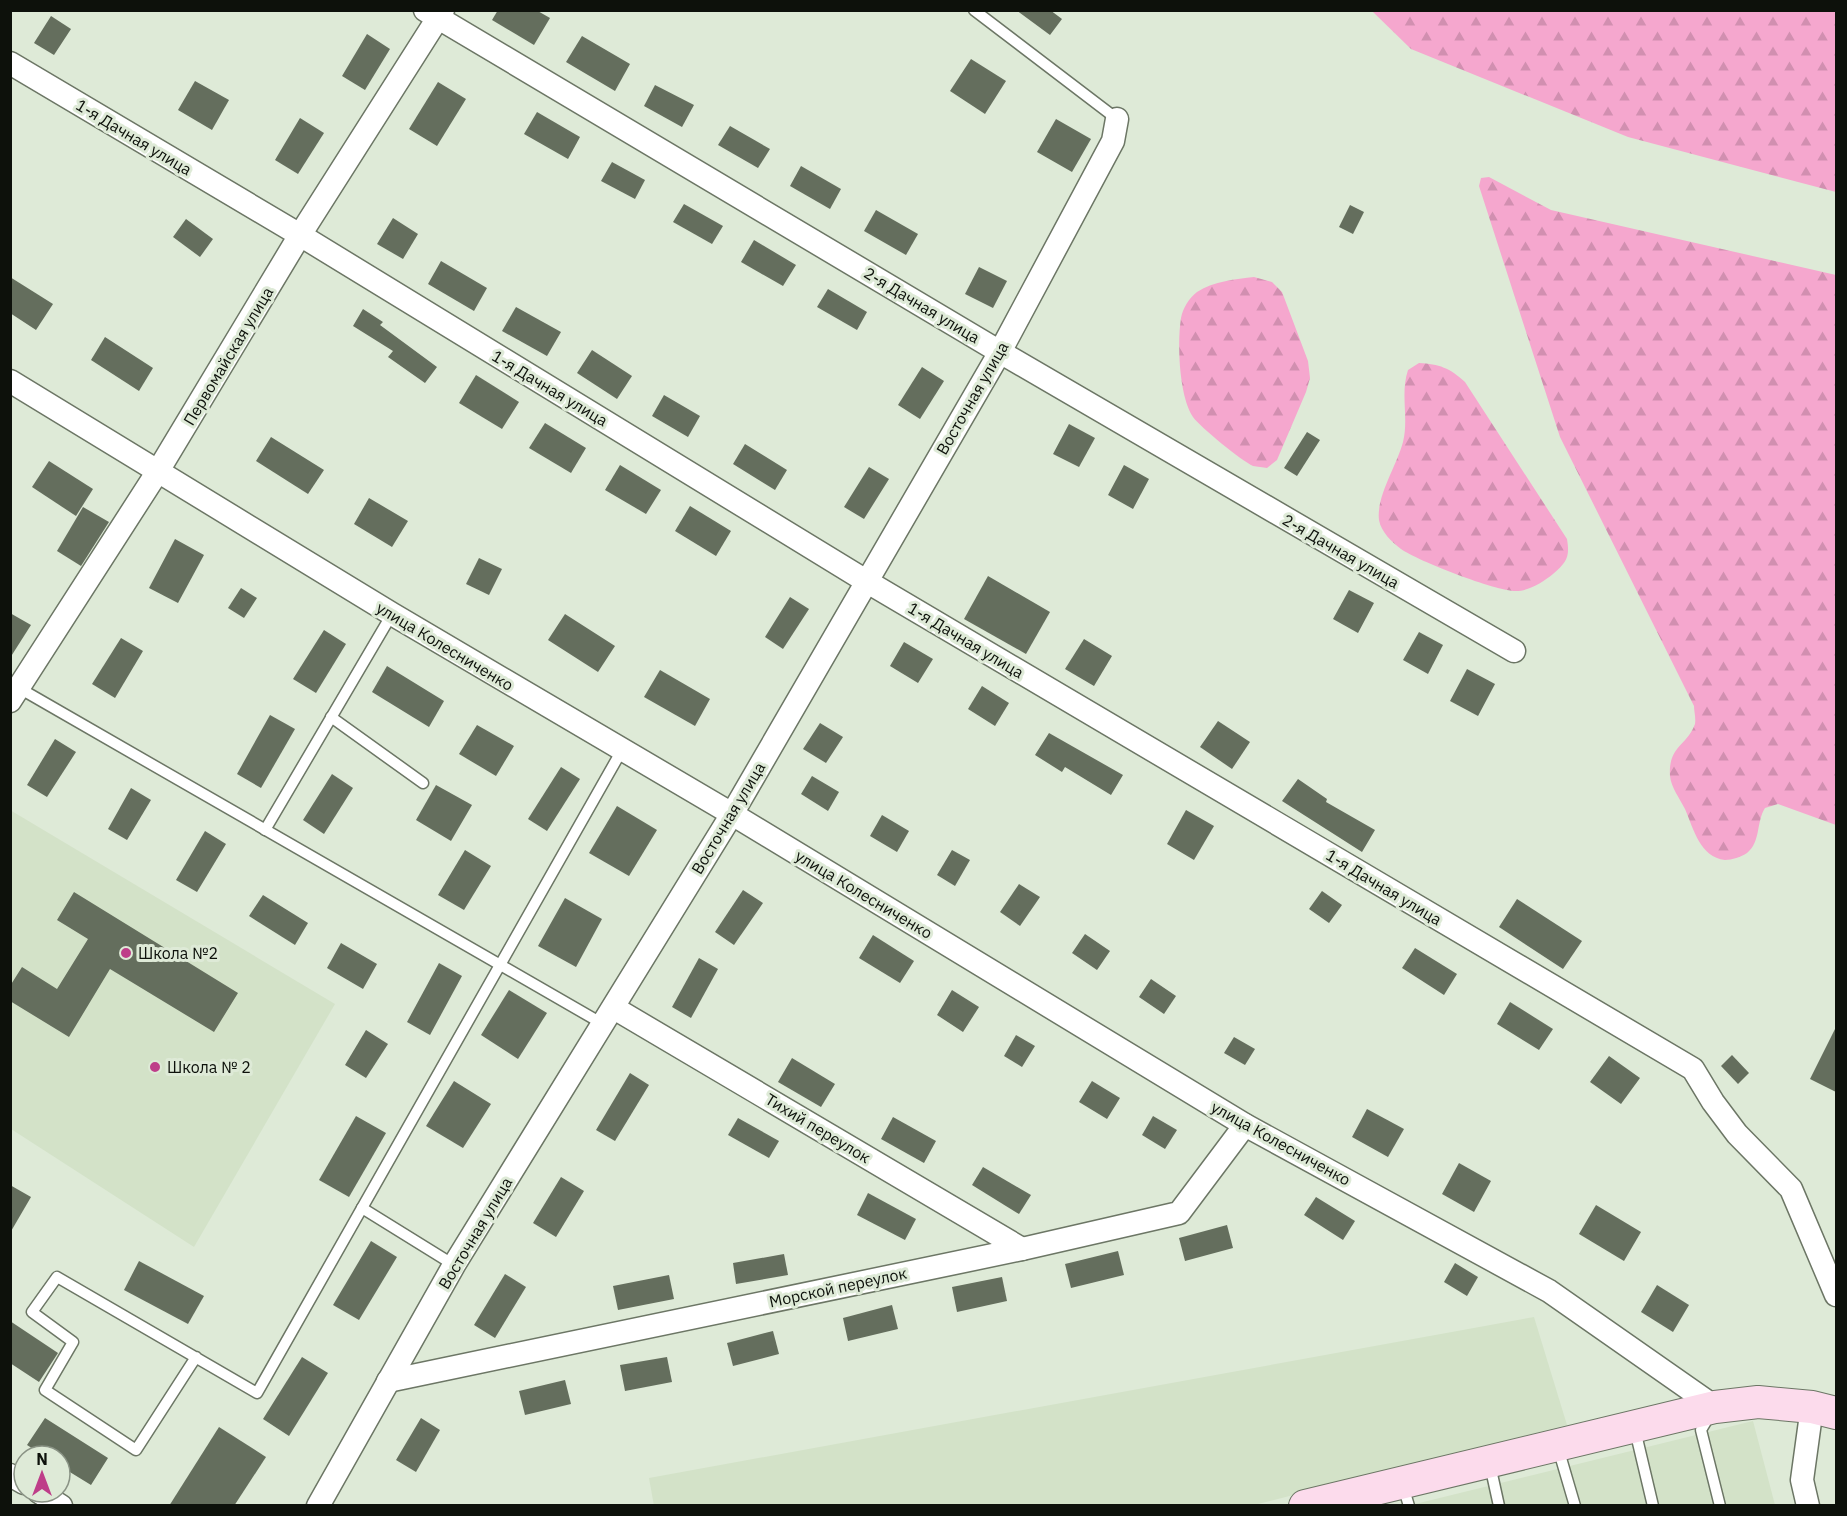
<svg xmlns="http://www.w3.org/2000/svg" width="1847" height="1516" viewBox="0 0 1847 1516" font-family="'IBM Plex Sans',sans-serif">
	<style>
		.built { fill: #d3e2c8 }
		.forest { fill: url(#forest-firs) }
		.building { fill: #646e5d }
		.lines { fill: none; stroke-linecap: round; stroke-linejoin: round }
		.lane-casing { stroke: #6c7665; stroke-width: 13 }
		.street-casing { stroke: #6c7665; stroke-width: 25 }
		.secondary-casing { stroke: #6c7665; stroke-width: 34 }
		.lane { stroke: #fff; stroke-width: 10 }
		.street { stroke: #fff; stroke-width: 22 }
		.secondary { stroke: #fcdbec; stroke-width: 32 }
		.poi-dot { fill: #be3e89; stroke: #deead7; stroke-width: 2 }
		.labels { text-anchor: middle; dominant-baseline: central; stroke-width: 6; stroke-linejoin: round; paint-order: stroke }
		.street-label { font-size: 16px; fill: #0d110b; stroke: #deead7 }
		.poi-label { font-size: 16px; fill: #0d110b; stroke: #deead7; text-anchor: start }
	</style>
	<defs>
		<pattern id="forest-firs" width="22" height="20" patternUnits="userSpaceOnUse" patternTransform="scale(1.5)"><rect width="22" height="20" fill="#f5a7ce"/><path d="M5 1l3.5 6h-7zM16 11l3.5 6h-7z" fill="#d18fb0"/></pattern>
	</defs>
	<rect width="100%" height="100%" fill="#deead7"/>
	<g class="built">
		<polygon points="10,810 335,1004 194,1247 11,1129"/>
		<polygon points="1534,1317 1567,1425 1254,1505 654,1506 649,1478"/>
		<polygon points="1753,1421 1775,1505 1407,1506"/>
	</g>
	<g class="forest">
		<polygon points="1372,11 1836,11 1836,192 1628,137 1411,49"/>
		<path d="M1489 177 1551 210 1836 275V825L1778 804 1765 808C1756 822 1761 842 1747 853 1741 857 1732 860 1725 860 1700 857 1694 830 1685 809 1680 799 1671 787 1670 776 1668 746 1687 746 1695 724 1696 718 1694 711 1694 706L1560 437 1479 186 1481 178Z"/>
		<path d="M1254 277 1272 282 1282 292 1308 361 1310 378 1306 392 1277 460 1267 468C1263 467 1257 467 1253 466 1242 461 1200 427 1193 417 1179 396 1177 343 1181 318 1183 308 1189 298 1197 292 1214 281 1236 279 1254 277Z"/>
		<path d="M1419 363C1439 364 1450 368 1465 382L1567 539C1570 557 1567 562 1553 574 1543 582 1529 591 1516 591 1495 591 1418 561 1401 549 1392 542 1381 532 1379 520 1376 497 1397 465 1403 442 1409 418 1400 394 1408 370Z"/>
	</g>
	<g class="building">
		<polygon points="498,10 536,10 550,18 534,45 492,20"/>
		<polygon points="1016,10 1050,10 1062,19 1050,35"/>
		<polygon points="51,16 71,29 54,55 34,43"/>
		<polygon points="367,34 390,49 365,90 342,76"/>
		<polygon points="582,36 630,64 615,91 566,62"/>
		<polygon points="971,59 1006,81 985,114 950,91"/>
		<polygon points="195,81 229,100 212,130 178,110"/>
		<polygon points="438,82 466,99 437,146 409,129"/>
		<polygon points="655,85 694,105 682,127 644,106"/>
		<polygon points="537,112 580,137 568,159 524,134"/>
		<polygon points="300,118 324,133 298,174 275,160"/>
		<polygon points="1056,119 1091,139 1072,172 1037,152"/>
		<polygon points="730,126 770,149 758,168 718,145"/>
		<polygon points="612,162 645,180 635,199 601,181"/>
		<polygon points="801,166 841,189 830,209 790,186"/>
		<polygon points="684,204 723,226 712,244 673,222"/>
		<polygon points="1350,205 1364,212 1353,234 1339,227"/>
		<polygon points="876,210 918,234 906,255 864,231"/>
		<polygon points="393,218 418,234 403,259 377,244"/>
		<polygon points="186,219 213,239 200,257 173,237"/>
		<polygon points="754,240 796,265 783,286 741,262"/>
		<polygon points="441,261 487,288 474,311 428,284"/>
		<polygon points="979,267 1007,281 993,308 965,294"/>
		<polygon points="10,277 53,304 36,330 10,313"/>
		<polygon points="828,289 867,312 857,330 817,307"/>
		<polygon points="516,307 561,332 547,356 502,331"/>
		<polygon points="363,309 383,322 380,325 437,367 425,383 388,357 393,351 353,326"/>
		<polygon points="105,337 153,368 139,391 91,360"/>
		<polygon points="592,350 632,376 617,399 577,373"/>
		<polygon points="922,367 944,381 920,419 898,405"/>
		<polygon points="476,375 519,402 502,429 459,403"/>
		<polygon points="664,395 700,416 688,437 652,416"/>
		<polygon points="545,423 586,448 571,473 529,448"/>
		<polygon points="1069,424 1095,438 1079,467 1053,454"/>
		<polygon points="1307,432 1320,440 1297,476 1284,468"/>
		<polygon points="271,437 324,470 308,494 256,461"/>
		<polygon points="745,444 787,470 775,490 733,464"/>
		<polygon points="49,461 93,489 76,516 32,487"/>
		<polygon points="620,465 661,490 646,514 605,490"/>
		<polygon points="1124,465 1149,479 1133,509 1108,495"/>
		<polygon points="869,467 889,479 864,519 844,507"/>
		<polygon points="369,498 408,521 392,547 354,524"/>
		<polygon points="690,506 731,531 716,556 675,531"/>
		<polygon points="83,507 109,522 81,566 57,551"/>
		<polygon points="175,539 204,555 178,603 149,588"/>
		<polygon points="479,558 502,569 489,595 466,584"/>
		<polygon points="988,576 1050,612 1026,654 964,619"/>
		<polygon points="241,588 257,598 244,618 228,608"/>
		<polygon points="1349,590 1374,603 1358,633 1333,619"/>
		<polygon points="790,597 809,609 783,649 765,637"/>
		<polygon points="10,613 31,625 10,658"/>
		<polygon points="565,614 615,646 598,672 548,640"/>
		<polygon points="324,630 346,644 316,693 293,679"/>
		<polygon points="1419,632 1443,645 1428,674 1403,660"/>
		<polygon points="121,638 143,651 115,698 92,684"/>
		<polygon points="1084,639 1112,656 1094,686 1065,669"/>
		<polygon points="904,642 933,659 918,683 890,666"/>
		<polygon points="387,666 444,701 429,727 372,692"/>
		<polygon points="1467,669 1495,684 1478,716 1450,701"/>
		<polygon points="660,670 710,699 695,726 644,697"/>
		<polygon points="982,686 1009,703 995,726 968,709"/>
		<polygon points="270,715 295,729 261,788 237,774"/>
		<polygon points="1218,721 1250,742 1232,769 1200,747"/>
		<polygon points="820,723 843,737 826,763 803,749"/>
		<polygon points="477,725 514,746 496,776 459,754"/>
		<polygon points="1049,733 1123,775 1111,795 1065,767 1062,772 1035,755"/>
		<polygon points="55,739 76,752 47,797 27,785"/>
		<polygon points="561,767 580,779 547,831 528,819"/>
		<polygon points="332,774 353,788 324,834 303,820"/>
		<polygon points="812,776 839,792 828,811 801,794"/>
		<polygon points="1298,779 1327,799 1326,802 1375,830 1362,852 1282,801"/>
		<polygon points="436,785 472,805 451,841 416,820"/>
		<polygon points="131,788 151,800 127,840 108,829"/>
		<polygon points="617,806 657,830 629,876 589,853"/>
		<polygon points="1186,810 1214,826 1194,860 1167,844"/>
		<polygon points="882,815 909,831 897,852 870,836"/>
		<polygon points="205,831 226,844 197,892 176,880"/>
		<polygon points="465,850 491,866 464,910 438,895"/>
		<polygon points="952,850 970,860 955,886 937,875"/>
		<polygon points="1019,884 1040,897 1020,926 1000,912"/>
		<polygon points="743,890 763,903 734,945 715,932"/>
		<polygon points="1322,891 1342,905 1329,923 1309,909"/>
		<polygon points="74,892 238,993 214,1032 110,969 69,1037 10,1001 10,986 22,967 57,989 88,939 57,920"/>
		<polygon points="263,895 308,923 295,945 249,916"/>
		<polygon points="565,898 602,919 576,967 538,946"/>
		<polygon points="1517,899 1582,941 1563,969 1499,927"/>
		<polygon points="1085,934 1110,951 1097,970 1072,953"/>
		<polygon points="873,935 914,961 900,983 859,958"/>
		<polygon points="341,943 377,964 363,989 327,968"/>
		<polygon points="1415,948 1457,974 1444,995 1402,968"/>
		<polygon points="699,958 718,969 691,1018 672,1007"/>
		<polygon points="439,963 462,976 430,1035 407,1022"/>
		<polygon points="1151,979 1176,996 1164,1014 1139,997"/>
		<polygon points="509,990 547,1013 518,1059 481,1035"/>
		<polygon points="952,990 979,1007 963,1032 937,1015"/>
		<polygon points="1510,1002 1553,1029 1539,1050 1497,1024"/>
		<polygon points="1836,1027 1836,1092 1810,1079"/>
		<polygon points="366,1030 388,1044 366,1078 345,1065"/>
		<polygon points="1016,1035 1035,1046 1022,1067 1004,1056"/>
		<polygon points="1234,1037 1255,1049 1245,1065 1224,1053"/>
		<polygon points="1732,1055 1749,1073 1738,1084 1721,1066"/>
		<polygon points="1609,1056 1640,1078 1621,1104 1590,1082"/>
		<polygon points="792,1058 835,1084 821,1107 778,1082"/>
		<polygon points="630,1073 649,1085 615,1141 596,1130"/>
		<polygon points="454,1081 491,1104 463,1148 426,1126"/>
		<polygon points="1092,1081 1120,1098 1107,1119 1079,1102"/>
		<polygon points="1367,1109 1404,1129 1388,1157 1352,1137"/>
		<polygon points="356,1116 386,1133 349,1197 319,1180"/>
		<polygon points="1153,1116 1177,1130 1165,1149 1142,1135"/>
		<polygon points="893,1117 936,1141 924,1163 881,1139"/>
		<polygon points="738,1118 779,1141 769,1158 728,1135"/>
		<polygon points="1459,1163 1491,1181 1474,1212 1442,1194"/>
		<polygon points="983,1167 1031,1195 1019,1214 972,1185"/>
		<polygon points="561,1177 584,1191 556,1237 533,1223"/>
		<polygon points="10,1185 31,1197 10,1233"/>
		<polygon points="868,1193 916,1219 905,1240 857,1215"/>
		<polygon points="1316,1197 1355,1221 1343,1240 1304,1215"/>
		<polygon points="1596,1205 1641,1232 1624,1261 1579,1234"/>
		<polygon points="1227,1225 1233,1248 1185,1261 1179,1238"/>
		<polygon points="371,1241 397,1257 359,1320 333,1305"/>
		<polygon points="1118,1251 1124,1275 1071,1288 1065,1264"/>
		<polygon points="784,1254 788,1275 736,1284 733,1263"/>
		<polygon points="139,1261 204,1296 188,1324 124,1290"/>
		<polygon points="1455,1263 1478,1277 1467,1296 1444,1282"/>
		<polygon points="505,1274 526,1287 495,1338 474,1325"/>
		<polygon points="669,1275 674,1299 618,1310 613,1286"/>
		<polygon points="1002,1277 1007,1301 957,1312 952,1287"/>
		<polygon points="1657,1285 1689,1305 1673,1332 1641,1312"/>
		<polygon points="892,1305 898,1329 848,1341 843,1318"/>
		<polygon points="10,1321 58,1353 39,1382 10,1363"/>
		<polygon points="773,1331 779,1354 733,1366 727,1343"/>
		<polygon points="302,1357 328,1373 289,1436 263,1419"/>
		<polygon points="667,1357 672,1382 625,1391 620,1365"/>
		<polygon points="565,1380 571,1404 525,1415 519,1391"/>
		<polygon points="45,1418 108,1458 91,1485 60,1466 60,1456 44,1456 27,1445"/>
		<polygon points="421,1418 440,1430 416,1472 396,1460"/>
		<polygon points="219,1427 266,1457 234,1506 169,1506"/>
	</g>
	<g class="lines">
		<g class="lane-casing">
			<g id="lane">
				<polyline points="974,10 1117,119"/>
				<polyline points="19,688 603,1024"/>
				<polyline points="331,717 423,783"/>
				<polyline points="265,830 392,614"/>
				<polyline points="362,1208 454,1265"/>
				<polyline points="196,1357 136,1450 45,1390 73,1342 32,1312 57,1277 257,1393 622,750"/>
				<polyline points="1710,1415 1701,1430 1720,1506"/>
				<polyline points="1635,1430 1653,1506"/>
				<polyline points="1558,1448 1575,1506"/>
				<polyline points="1490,1465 1499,1506"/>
				<polyline points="1403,1486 1409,1506"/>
			</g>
		</g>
		<g class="street-casing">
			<g id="street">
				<polyline points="425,10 1000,352 1514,651"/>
				<polyline points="10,63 300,235 866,581 1693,1069 1713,1102 1737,1134 1791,1189 1836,1295"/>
				<polyline points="10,381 392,614 732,814 1245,1125 1549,1291 1715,1407"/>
				<polyline points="10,701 158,471 300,235 443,10"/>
				<polyline points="614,1008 1022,1249"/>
				<polyline points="388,1381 1022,1249 1179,1213 1245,1125"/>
				<polyline points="10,1475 24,1483"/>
				<polyline points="39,1492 61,1506"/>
				<polyline points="318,1506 454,1265 732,814 1000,352 1113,141 1117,119"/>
				<polyline points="1808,1506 1802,1480 1812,1407"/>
			</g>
		</g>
		<g class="secondary-casing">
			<polyline id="secondary" points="1305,1506 1715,1407 1758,1402 1812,1407 1836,1413"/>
		</g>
		<use href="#lane" class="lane"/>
		<use href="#street" class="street"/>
		<use href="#secondary" class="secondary"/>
	</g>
	<g class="poi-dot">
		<circle cx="126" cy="953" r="6"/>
		<circle cx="155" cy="1067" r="6"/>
	</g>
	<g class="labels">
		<g class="street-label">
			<text transform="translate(134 137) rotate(31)">1-я Дачная улица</text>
			<text transform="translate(922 305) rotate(31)">2-я Дачная улица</text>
			<text transform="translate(228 356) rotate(-59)">Первомайская улица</text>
			<text transform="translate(550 388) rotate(31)">1-я Дачная улица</text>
			<text transform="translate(972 398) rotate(-60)">Восточная улица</text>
			<text transform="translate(1341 551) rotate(30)">2-я Дачная улица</text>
			<text transform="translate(966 640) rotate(31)">1-я Дачная улица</text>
			<text transform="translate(445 646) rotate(31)">улица Колесниченко</text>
			<text transform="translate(728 818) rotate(-59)">Восточная улица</text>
			<text transform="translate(1384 887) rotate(31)">1-я Дачная улица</text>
			<text transform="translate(864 894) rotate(31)">улица Колесниченко</text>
			<text transform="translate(818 1128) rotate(31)">Тихий переулок</text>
			<text transform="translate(1281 1143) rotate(29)">улица Колесниченко</text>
			<text transform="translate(475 1233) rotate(-59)">Восточная улица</text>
			<text transform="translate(838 1287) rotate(-12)">Морской переулок</text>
		</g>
		<g class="poi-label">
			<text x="138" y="953">Школа №2</text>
			<text x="167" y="1067">Школа № 2</text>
		</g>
	</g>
	<rect width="1847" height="1516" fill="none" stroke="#0d110b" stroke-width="24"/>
	<g transform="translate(42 1474)"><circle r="28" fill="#deead7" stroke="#8a9385" stroke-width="1.5"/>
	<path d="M0-4.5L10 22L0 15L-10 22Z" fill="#be3e89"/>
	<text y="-9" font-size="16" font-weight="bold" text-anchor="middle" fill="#0d110b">N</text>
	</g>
</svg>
